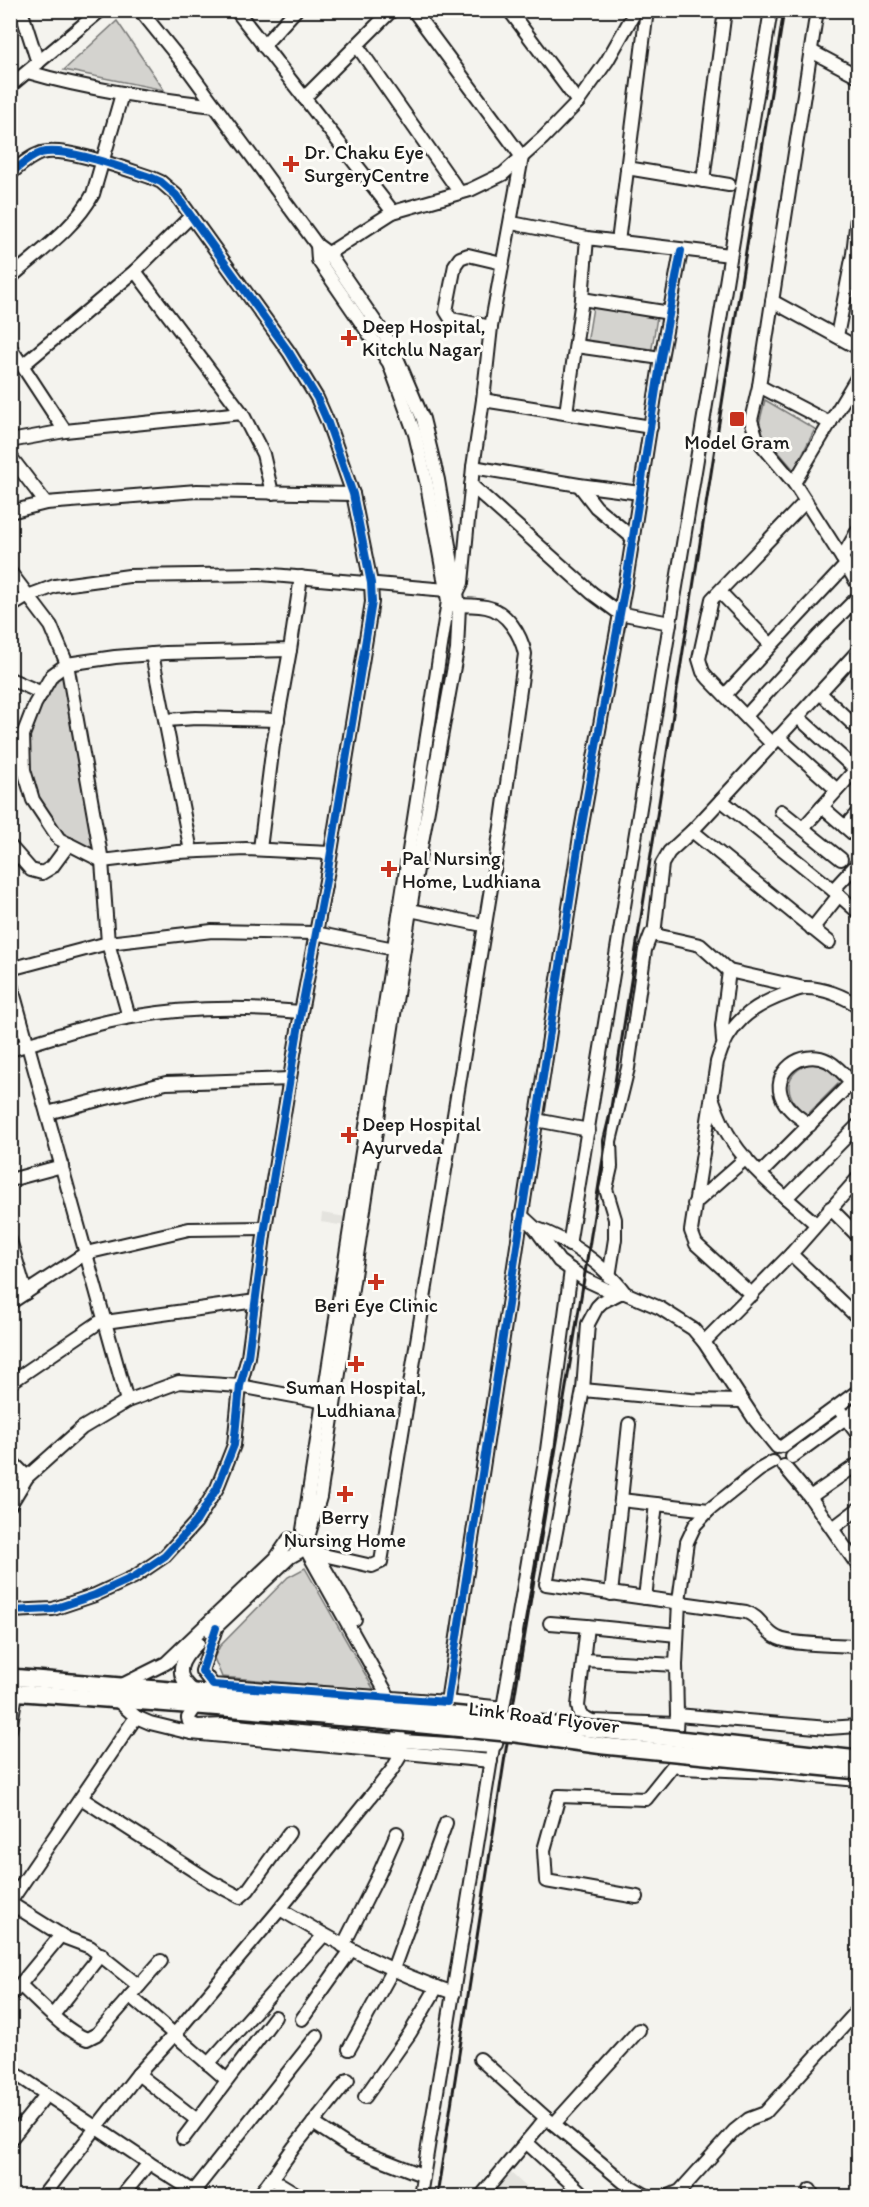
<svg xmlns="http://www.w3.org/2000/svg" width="869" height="2207" viewBox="0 0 869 2207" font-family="Itim,sans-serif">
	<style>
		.built { fill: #e4e3de }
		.green { fill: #d4d3cf; stroke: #787876; stroke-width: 1.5 }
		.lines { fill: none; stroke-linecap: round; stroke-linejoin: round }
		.minor-casing { stroke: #1c1c1c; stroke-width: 16 }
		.major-casing { stroke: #1c1c1c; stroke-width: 20 }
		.minor { stroke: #fdfcf7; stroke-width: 12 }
		.major { stroke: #fdfcf7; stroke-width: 15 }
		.rail { stroke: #1c1c1c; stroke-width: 3 }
		.major-bridge-casing { stroke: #1c1c1c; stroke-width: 20; stroke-linecap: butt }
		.major-bridge { stroke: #fdfcf7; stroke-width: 15 }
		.cycleway-casing { stroke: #fdfcf7; stroke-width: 11 }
		.cycleway { stroke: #0057b8; stroke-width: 8 }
		.poi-dot { fill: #c8321e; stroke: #fdfcf7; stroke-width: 2 }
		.labels { text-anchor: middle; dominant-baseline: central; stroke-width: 6; stroke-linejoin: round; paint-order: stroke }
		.poi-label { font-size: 20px; fill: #1c1c1c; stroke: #fdfcf7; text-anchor: start }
		.street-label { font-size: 20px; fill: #1c1c1c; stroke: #fdfcf7 }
	</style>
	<rect width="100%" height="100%" fill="#f4f3ee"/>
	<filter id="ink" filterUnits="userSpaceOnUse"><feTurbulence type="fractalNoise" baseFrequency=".0167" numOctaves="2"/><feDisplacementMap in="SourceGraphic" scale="12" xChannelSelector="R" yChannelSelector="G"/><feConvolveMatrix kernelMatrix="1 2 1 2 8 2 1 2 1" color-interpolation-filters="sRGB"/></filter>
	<g filter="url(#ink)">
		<g class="built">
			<polygon points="322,1213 346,1217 345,1226 321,1222"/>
			<polygon points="511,2173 536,2196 487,2196"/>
		</g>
		<g class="green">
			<polygon points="117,21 164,90 64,70"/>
			<polygon points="593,307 657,317 651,354 587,344"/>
			<polygon points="765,400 815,429 794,470 758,428"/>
			<polygon points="67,668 99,856 61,837 48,820 26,769 25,736 54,676"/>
			<path d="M808 1064C824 1064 832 1069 843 1079L806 1116C787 1098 779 1077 808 1064Z"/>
			<polygon points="305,1568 374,1690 222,1677 214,1658 220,1646 288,1577"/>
		</g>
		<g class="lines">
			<g class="minor-casing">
				<g id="minor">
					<polyline points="21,10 38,63"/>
					<polyline points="140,10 190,72 317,245 328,253 392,346 423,419 438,480 459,605 457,650 412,897 320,1497 309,1534"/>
					<polyline points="236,10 393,212"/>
					<polyline points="509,10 578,102"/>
					<polyline points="817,10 759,386 751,420 757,439 794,483 842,558"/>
					<polyline points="263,46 296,10"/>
					<polyline points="358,47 460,193"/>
					<polyline points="811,51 858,76"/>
					<path d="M28 72C89 90 151 98 215 106"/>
					<polyline points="10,86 101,10"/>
					<polyline points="304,98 392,10"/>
					<polyline points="627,168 729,185"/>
					<path d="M10 174C20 166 29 157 41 153 65 146 125 169 150 177L161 182 176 195 289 352 317 398 328 423 353 494 371 583 372 602 328 870 301 1012 265 1228 248 1357 240 1386 234 1445 217 1488 196 1522 165 1556 134 1577 95 1595 53 1609 10 1611"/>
					<polyline points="703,181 725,10"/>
					<polyline points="512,223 587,238 730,255"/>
					<polyline points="618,242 647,10"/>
					<polyline points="321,258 393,212 470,190 503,174 543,138 578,102 607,61 636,10"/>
					<polyline points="135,271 242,413 263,454 272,493"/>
					<path d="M10 278C38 253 75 228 93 194L122 94"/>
					<polyline points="582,299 670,313"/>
					<polyline points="772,301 858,348"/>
					<polyline points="491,327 451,319 446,311 455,265 460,258 468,255 502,263"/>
					<polyline points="837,336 853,254 858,209"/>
					<polyline points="576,346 661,358"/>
					<polyline points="10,347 65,431 10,441"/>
					<polyline points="23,365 135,271 191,216"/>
					<polyline points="759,386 830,423"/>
					<polyline points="483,400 651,427"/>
					<polyline points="566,413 582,299 587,238"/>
					<polyline points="65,431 242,413"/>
					<polyline points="10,456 46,503"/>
					<polyline points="473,467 579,485 640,493"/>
					<polyline points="794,483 858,376"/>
					<polyline points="471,485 592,593 619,613 670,623 569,1245"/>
					<polyline points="579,485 596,507 633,538"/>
					<polyline points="10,512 46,503 197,491 353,494"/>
					<polyline points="858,530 842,558 858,585"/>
					<polyline points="10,572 51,626 67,664 102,861 108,943 129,1017"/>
					<polyline points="301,577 290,650 165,653 115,657 67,664 52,675 35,704 23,735 24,770 33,800 59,839 102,861 178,852 246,849 330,853"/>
					<polyline points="720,592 771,645"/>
					<polyline points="10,607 28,596 55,586 129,576 261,574 458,591 462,583 473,467 483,400 491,327 522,157 413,10"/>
					<polyline points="670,623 771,10"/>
					<polyline points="152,654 191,851"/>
					<polyline points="10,679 42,693"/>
					<polyline points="820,693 858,729"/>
					<polyline points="725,695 846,565"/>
					<polyline points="746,716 818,637 858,597"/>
					<polyline points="798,717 856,770"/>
					<polyline points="166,720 196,718 278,720"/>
					<polyline points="778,737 837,790"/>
					<polyline points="772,744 708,678 703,672 699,659 712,599 806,501"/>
					<polyline points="721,800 858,651"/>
					<polyline points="822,807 858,838"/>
					<polyline points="781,811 841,859"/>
					<polyline points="845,827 858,812"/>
					<polyline points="803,828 858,767"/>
					<polyline points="692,831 829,942"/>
					<polyline points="10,846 31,870 42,873 52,867 69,844"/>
					<polyline points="260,849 273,745 290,650"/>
					<polyline points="858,863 833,890 858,912"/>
					<polyline points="410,910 483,925"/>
					<polyline points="812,929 839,895"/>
					<polyline points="654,935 662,864 669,852 692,831 721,800 833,890"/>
					<polyline points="10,969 108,943 212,931 315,933 399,950"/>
					<polyline points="10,981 127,1401"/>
					<polyline points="723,1041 722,1026 729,971"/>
					<path d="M10 1050C50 1038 90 1024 131 1017 187 1007 245 1007 301 1012"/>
					<path d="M713 1100C718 1115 724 1129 733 1142 750 1169 791 1202 816 1224"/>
					<polyline points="47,1113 166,1083 290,1079"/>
					<polyline points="536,1120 589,1130"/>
					<path d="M810 1125C800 1118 789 1111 783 1100 769 1072 802 1048 828 1061 837 1066 845 1075 852 1083"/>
					<polyline points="761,1173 858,1076"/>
					<polyline points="10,1180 62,1166"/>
					<polyline points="786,1198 858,1125"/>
					<polyline points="694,1204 746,1158"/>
					<polyline points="830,1208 858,1236"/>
					<polyline points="521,1215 535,1228 559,1261 584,1279 614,1293 625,1293 660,1308 693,1329 704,1342 755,1420 777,1447"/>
					<path d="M535 1228C568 1239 604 1265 625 1293"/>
					<polyline points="10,1240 26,1293"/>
					<polyline points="791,1254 858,1318"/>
					<polyline points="609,1277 615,1239 615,1219 606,1189 611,1167 610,1141 628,1068 645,950 651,934 700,945 729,971 804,988"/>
					<path d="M618 1294 602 1302 597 1307 588 1324 583 1390 546 1584 746 1612C761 1617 764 1632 778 1638 792 1645 840 1645 858 1646"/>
					<path d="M752 1295 696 1244 691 1231 717 1062C728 1024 751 1006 788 993 793 991 800 988 806 988 823 988 844 996 858 1006"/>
					<polyline points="10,1303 86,1253 189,1229 265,1228"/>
					<polyline points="704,1342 791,1254 858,1178"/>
					<polyline points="10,1383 98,1323 256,1301"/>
					<polyline points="583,1390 691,1400 742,1401"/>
					<polyline points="841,1412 858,1435"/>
					<polyline points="783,1446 858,1391"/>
					<polyline points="792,1457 858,1409"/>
					<polyline points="10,1460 27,1477"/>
					<polyline points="773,1462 759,1470 709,1510 695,1525 687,1542 679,1601 676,1665 677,1715 674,1759 675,1763 682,1768 772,1772 858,1780"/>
					<polyline points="784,1466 810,1497 858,1566"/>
					<polyline points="810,1497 858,1464"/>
					<polyline points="621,1500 709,1510"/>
					<polyline points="10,1505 27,1477 82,1428 127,1401 179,1382 240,1386 331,1403"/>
					<polyline points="833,1528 858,1509"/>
					<polyline points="303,1530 448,601 427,485 415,434 389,363 318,260 317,245"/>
					<polyline points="315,1552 355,1619"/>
					<path d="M319 1554 372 1566 381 1562 501 827 525 654C521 635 507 611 486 607 475 605 463 605 452 605"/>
					<polyline points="611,1594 629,1424"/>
					<polyline points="645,1598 656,1504"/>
					<polyline points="550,1623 587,1626 578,1706 580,1715 592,1721 676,1724"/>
					<polyline points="587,1626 677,1635"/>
					<polyline points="216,1628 202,1671 213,1685 447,1702 580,836 627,575 661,358 681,251"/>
					<polyline points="211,1632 290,1557 299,1552"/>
					<polyline points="584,1660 676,1665"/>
					<polyline points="120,1686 166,1663 276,1558 289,1539"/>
					<path d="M195 1692C172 1675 180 1661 198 1643"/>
					<polyline points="117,1700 136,1717 150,1723 191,1733 491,1761"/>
					<polyline points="447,1702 503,1708 547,1450 571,1270"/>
					<polyline points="197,1705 188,1718 189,1722 197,1726 226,1725 388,1740 493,1747"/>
					<polyline points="677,1715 828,1728 858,1726"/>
					<polyline points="10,1730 16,1693"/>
					<polyline points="81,1798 210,1881 240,1897 248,1890 289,1833"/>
					<polyline points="637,1897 546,1881 544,1850 559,1796 646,1799 675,1763"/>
					<polyline points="10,1902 136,1717"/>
					<polyline points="10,1903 66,1938 90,1947 139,1986"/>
					<path d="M280 1909C335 1942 392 1973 454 1993"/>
					<polyline points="343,1946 379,1874 397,1833"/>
					<path d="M20 1985C39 2002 63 2030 87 2039L97 2034 161 1961"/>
					<polyline points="13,1993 61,1935"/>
					<polyline points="130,1996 227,2080"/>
					<polyline points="53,2015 101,1954"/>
					<polyline points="302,2019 351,1950"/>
					<polyline points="349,2049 393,1969 446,1823"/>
					<polyline points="480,2059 546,2118"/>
					<polyline points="208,2064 324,1935"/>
					<polyline points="10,2070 149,2163 201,2196"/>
					<polyline points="138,2074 197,2120"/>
					<polyline points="365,2097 410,2033 437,1987"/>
					<polyline points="313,2123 350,2147 422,2175"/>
					<polyline points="554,2124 626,2184 647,2196"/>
					<polyline points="183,2139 275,2017"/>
					<polyline points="10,2140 46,2095"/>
					<polyline points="526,2142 585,2196"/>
					<polyline points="272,2179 300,2196"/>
					<polyline points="810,2190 813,2196"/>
					<polyline points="43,2196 138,2074 174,2035 280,1909 392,1770 402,1753 396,1710 307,1551"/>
					<polyline points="122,2196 149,2163"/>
					<polyline points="190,2196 317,2036"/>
					<polyline points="259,2196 294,2147 348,2080"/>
					<polyline points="420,2196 493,1747 496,1744 500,1725"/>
					<polyline points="481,2196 546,2118 554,2124 639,2030"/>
					<polyline points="669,2196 680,2191 734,2131 749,2119 765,2113 858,2010"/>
				</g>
			</g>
			<g class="major-casing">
				<g id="major">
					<polyline points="10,1677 380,1707"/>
					<path d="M10 1692C134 1701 257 1710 380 1721"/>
				</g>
			</g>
			<use href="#minor" class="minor"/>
			<use href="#major" class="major"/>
			<polyline class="rail" points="437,2196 509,1730 584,1279 784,10"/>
			<g class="major-bridge-casing">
				<g id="major-bridge">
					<polyline points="380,1707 492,1718 858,1759"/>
					<polyline points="380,1721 516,1734 604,1746 858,1771"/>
				</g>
			</g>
			<use href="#major-bridge" class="major-bridge"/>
			<g class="cycleway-casing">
				<g id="cycleway">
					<path d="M10 174C20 166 29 157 41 153 65 146 125 169 150 177L161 182 176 195 289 352 317 398 328 423 353 494 371 583 372 602 328 870 301 1012 265 1228 248 1357 240 1386 234 1445 217 1488 196 1522 165 1556 134 1577 95 1595 53 1609 10 1611"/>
					<polyline points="216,1628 202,1671 213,1685 447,1702 580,836 627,575 661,358 681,251"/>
				</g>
			</g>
			<use href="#cycleway" class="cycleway"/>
		</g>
	</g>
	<g class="poi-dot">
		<path d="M288 155h6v6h6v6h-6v6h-6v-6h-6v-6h6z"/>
		<path d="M346 329h6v6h6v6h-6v6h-6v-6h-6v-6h6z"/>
		<rect x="729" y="411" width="16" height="16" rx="3"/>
		<path d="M386 860h6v6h6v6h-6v6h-6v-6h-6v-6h6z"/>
		<path d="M346 1126h6v6h6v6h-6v6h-6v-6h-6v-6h6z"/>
		<path d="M373 1273h6v6h6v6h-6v6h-6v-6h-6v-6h6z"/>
		<path d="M353 1355h6v6h6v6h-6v6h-6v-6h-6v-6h6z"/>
		<path d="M342 1485h6v6h6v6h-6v6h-6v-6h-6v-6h6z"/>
	</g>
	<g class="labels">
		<g class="poi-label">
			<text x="304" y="152">Dr. Chaku Eye<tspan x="304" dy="23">SurgeryCentre</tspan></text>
			<text x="362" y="326">Deep Hospital,<tspan x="362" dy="23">Kitchlu Nagar</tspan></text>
			<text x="737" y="442" text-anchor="middle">Model Gram</text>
			<text x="402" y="858">Pal Nursing<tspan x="402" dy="23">Home, Ludhiana</tspan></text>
			<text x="362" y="1124">Deep Hospital<tspan x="362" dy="23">Ayurveda</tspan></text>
			<text x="376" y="1305" text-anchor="middle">Beri Eye Clinic</text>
			<text x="356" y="1387" text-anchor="middle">Suman Hospital,<tspan x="356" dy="23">Ludhiana</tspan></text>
			<text x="345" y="1517" text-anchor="middle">Berry<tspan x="345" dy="23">Nursing Home</tspan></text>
		</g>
		<g class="street-label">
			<text transform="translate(544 1717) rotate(7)">Link Road Flyover</text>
		</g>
	</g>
	<rect width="869" height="2207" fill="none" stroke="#fdfcf7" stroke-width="36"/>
	<rect x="18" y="18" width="833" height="2171" fill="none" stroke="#1c1c1c" stroke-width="2" filter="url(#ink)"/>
</svg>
